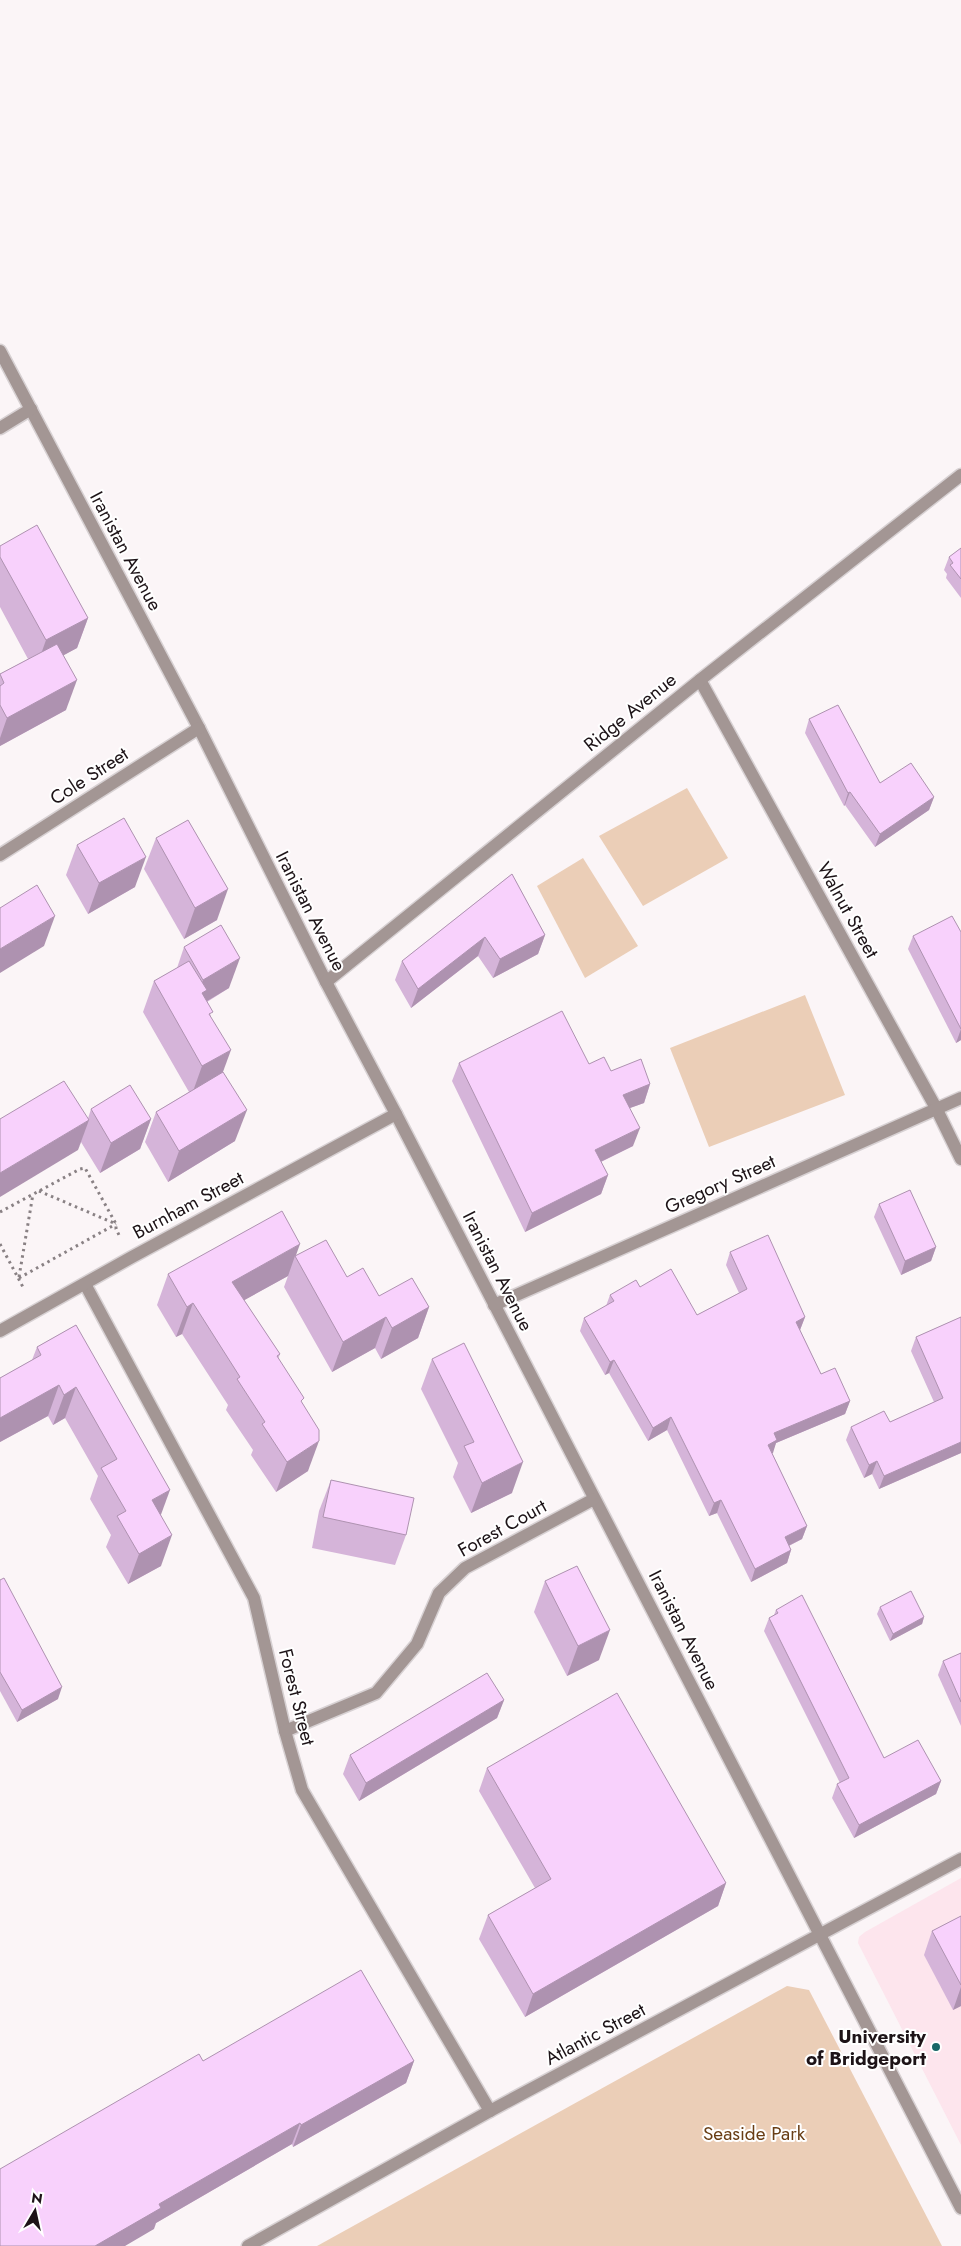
<svg xmlns="http://www.w3.org/2000/svg" width="961" height="2246" viewBox="0 0 961 2246" font-family="Jost,sans-serif">
	<style>
		.built { fill: #fde5ed }
		.green { fill: #ebceb7 }
		.lines { fill: none; stroke-linecap: round; stroke-linejoin: round }
		.minor-casing { stroke: #d7d1d3; stroke-width: 15 }
		.path { stroke: #898184; stroke-width: 3; stroke-dasharray: 2.5 4; stroke-linecap: butt }
		.minor { stroke: #a39694; stroke-width: 12 }
		.wall { fill: #d5b4d9 }
		.shaded-wall { fill: #ae92b0 }
		.building { fill: #f8d1fc; stroke: #ae92b0 }
		.poi-dot { fill: #196767; stroke: #fff; stroke-width: 2 }
		.labels { text-anchor: middle; dominant-baseline: central; stroke-width: 4; stroke-linejoin: round; paint-order: stroke }
		.street-label { font-size: 19px; fill: #1d1317; stroke: #fff }
		.poi-label { font-size: 19px; font-weight: bold; fill: #1d1317; stroke: #fff; text-anchor: end }
		.park-label { font-size: 19px; fill: #693e15; stroke: #fff }
	</style>
	<rect width="100%" height="100%" fill="#fbf5f7"/>
	<polygon class="built" points="961,1878 961,2145 858,1943 859,1937 865,1932"/>
	<g class="green">
		<polygon points="687,788 728,858 643,906 599,836"/>
		<polygon points="583,858 638,946 585,978 537,886"/>
		<polygon points="805,995 845,1095 709,1147 670,1048"/>
		<polygon points="787,1986 809,1990 942,2246 317,2246"/>
	</g>
	<g class="lines">
		<g class="minor-casing">
			<g id="minor">
				<polyline points="0,351 199,728 326,982 396,1114 961,2208"/>
				<polyline points="0,428 31,409"/>
				<polyline points="700,680 936,1108 961,1159"/>
				<polyline points="0,855 199,728"/>
				<polyline points="326,982 700,680 961,475"/>
				<polyline points="85,1284 254,1598 285,1731 302,1790 490,2111"/>
				<polyline points="494,1305 961,1098"/>
				<polyline points="0,1331 132,1257 396,1114"/>
				<polyline points="285,1731 376,1693 417,1644 439,1593 465,1568 594,1499"/>
				<polyline points="248,2246 490,2111 961,1859"/>
			</g>
		</g>
		<g class="path">
			<polyline points="39,1191 116,1224"/>
			<polyline points="0,1212 80,1169 85,1168 116,1224 116,1229 119,1235"/>
			<polyline points="0,1244 24,1289"/>
			<polyline points="19,1277 33,1194"/>
			<polyline points="19,1278 116,1224"/>
		</g>
		<use href="#minor" class="minor"/>
	</g>
	<g class="wall">
		<polygon points="961,548 961,598 946,578 947,574 944,570 949,557"/>
		<polygon points="0,557 88,618 77,648 63,655 66,710 0,746 0,674 28,659 0,607"/>
		<polygon points="809,719 880,783 934,797 929,810 875,847 845,805 844,806 805,733"/>
		<polygon points="156,838 217,920 184,939 144,869"/>
		<polygon points="77,845 135,887 88,914 66,875"/>
		<polygon points="512,874 545,935 538,954 493,978 478,956 411,1008 395,980 402,961"/>
		<polygon points="961,932 961,1040 956,1043 908,949 913,936"/>
		<polygon points="184,947 229,988 207,1002 211,1017 235,1141 168,1182 145,1142 156,1112 189,1092 143,1012 154,981 177,968"/>
		<polygon points="459,1063 589,1064 650,1084 644,1103 630,1108 633,1146 601,1162 608,1175 601,1194 525,1232 452,1081"/>
		<polygon points="91,1109 151,1119 140,1149 100,1173 81,1142 78,1150"/>
		<polygon points="879,1204 936,1247 931,1261 901,1275 874,1217"/>
		<polygon points="730,1252 805,1317 800,1330 821,1374 850,1401 845,1414 776,1443 772,1453 807,1526 802,1539 789,1546 791,1550 787,1563 751,1582 717,1513 709,1516 667,1430 648,1441 609,1373 605,1375 580,1331 584,1318 606,1306 610,1295 640,1287 697,1315 739,1293 726,1265"/>
		<polygon points="296,1256 347,1277 379,1296 429,1307 418,1338 381,1359 375,1348 332,1372 284,1287 288,1276 244,1300 280,1354 278,1359 302,1403 308,1471 276,1492 251,1455 253,1450 226,1410 228,1405 182,1334 176,1337 157,1305 168,1274"/>
		<polygon points="961,1317 961,1453 879,1489 872,1474 864,1478 846,1440 851,1427 890,1422 934,1402 911,1351 916,1337"/>
		<polygon points="76,1325 161,1516 161,1566 128,1584 106,1547 111,1535 90,1499 98,1476 65,1418 53,1425 48,1416 0,1442 0,1378 32,1360 37,1347"/>
		<polygon points="432,1359 512,1493 471,1513 453,1477 458,1463 421,1389"/>
		<polygon points="331,1480 406,1535 395,1565 312,1548 319,1511"/>
		<polygon points="0,1580 58,1699 17,1722 0,1691"/>
		<polygon points="545,1581 599,1660 567,1676 534,1612"/>
		<polygon points="880,1607 924,1617 922,1624 890,1641 877,1614"/>
		<polygon points="776,1610 884,1758 941,1781 936,1794 854,1838 832,1798 837,1784 840,1783 764,1631 769,1618 774,1615"/>
		<polygon points="961,1653 961,1726 938,1675 943,1661"/>
		<polygon points="504,1700 497,1718 359,1801 343,1774 350,1755"/>
		<polygon points="487,1768 726,1883 718,1906 525,2017 479,1939 488,1915 535,1888 479,1791"/>
		<polygon points="961,1916 961,2006 953,2010 924,1955 932,1931"/>
		<polygon points="203,2061 414,2061 406,2083 293,2147 292,2144 156,2223 154,2229"/>
	</g>
	<g class="shaded-wall">
		<polygon points="88,618 77,648 35,671 46,640"/>
		<polygon points="77,680 66,710 0,746 0,738 7,718"/>
		<polygon points="850,792 845,805 844,806 848,793"/>
		<polygon points="934,797 929,810 875,847 880,834"/>
		<polygon points="146,857 135,887 88,914 99,883"/>
		<polygon points="228,889 217,920 184,939 195,908"/>
		<polygon points="55,916 44,946 0,973 0,949"/>
		<polygon points="545,935 538,954 493,978 500,959"/>
		<polygon points="485,937 478,956 411,1008 418,989"/>
		<polygon points="240,958 229,988 192,1010 203,980"/>
		<polygon points="961,1029 961,1040 956,1043"/>
		<polygon points="231,1050 220,1080 191,1097 202,1066"/>
		<polygon points="650,1084 644,1103 616,1113 623,1095"/>
		<polygon points="247,1110 235,1141 168,1182 179,1151"/>
		<polygon points="151,1119 140,1149 100,1173 111,1143"/>
		<polygon points="89,1120 78,1150 0,1197 0,1173"/>
		<polygon points="640,1128 633,1146 588,1168 595,1150"/>
		<polygon points="608,1175 601,1194 525,1232 532,1213"/>
		<polygon points="300,1244 295,1258 295,1256 288,1276 221,1313 232,1282"/>
		<polygon points="936,1247 931,1261 901,1275 905,1261"/>
		<polygon points="193,1303 182,1334 176,1337 187,1307"/>
		<polygon points="429,1307 418,1338 381,1359 392,1328"/>
		<polygon points="386,1317 375,1348 332,1372 343,1342"/>
		<polygon points="805,1317 800,1330 791,1334 796,1322"/>
		<polygon points="614,1360 609,1373 605,1375 610,1362"/>
		<polygon points="59,1385 48,1416 0,1442 0,1418"/>
		<polygon points="76,1387 65,1418 53,1425 64,1395"/>
		<polygon points="850,1401 845,1414 776,1443 773,1453 763,1458 768,1445 774,1433"/>
		<polygon points="671,1417 667,1430 648,1441 653,1428"/>
		<polygon points="319,1441 308,1471 276,1492 287,1462"/>
		<polygon points="961,1442 961,1453 879,1489 884,1476"/>
		<polygon points="877,1461 872,1474 864,1478 869,1465"/>
		<polygon points="523,1462 512,1493 471,1513 482,1483"/>
		<polygon points="170,1490 159,1520 152,1500"/>
		<polygon points="721,1500 717,1513 709,1516 714,1503"/>
		<polygon points="807,1526 802,1539 780,1550 785,1537"/>
		<polygon points="172,1535 161,1566 128,1584 139,1554"/>
		<polygon points="791,1550 787,1563 751,1582 755,1569"/>
		<polygon points="924,1617 922,1624 890,1641 893,1634"/>
		<polygon points="610,1630 599,1660 567,1676 578,1646"/>
		<polygon points="62,1687 58,1699 17,1722 22,1710"/>
		<polygon points="504,1700 497,1718 359,1801 366,1783"/>
		<polygon points="941,1781 936,1794 854,1838 859,1825"/>
		<polygon points="726,1883 718,1906 525,2017 533,1994"/>
		<polygon points="961,1987 961,2006 953,2010"/>
		<polygon points="414,2061 406,2083 293,2147 301,2125"/>
		<polygon points="300,2123 292,2144 156,2223 154,2229 125,2246 95,2246 159,2204"/>
	</g>
	<g class="building">
		<polygon points="37,525 88,618 46,640 0,557 0,546"/>
		<polygon points="961,548 961,579 950,565 953,563 949,557"/>
		<polygon points="57,644 77,680 7,718 0,705 0,686 4,683 0,674"/>
		<polygon points="838,705 880,783 911,763 934,797 880,834 850,792 848,793 809,719"/>
		<polygon points="124,818 146,857 99,883 77,845"/>
		<polygon points="188,820 228,889 195,908 156,838"/>
		<polygon points="512,874 545,935 500,959 485,937 418,989 402,961"/>
		<polygon points="37,885 55,916 0,949 0,908"/>
		<polygon points="952,916 961,932 961,1029 913,936"/>
		<polygon points="221,925 240,958 203,980 184,947"/>
		<polygon points="189,961 207,990 202,993 213,1012 209,1014 231,1050 202,1066 154,981"/>
		<polygon points="562,1011 589,1064 604,1057 611,1071 641,1059 650,1084 623,1095 640,1128 595,1150 608,1175 532,1213 459,1063"/>
		<polygon points="223,1072 247,1110 179,1151 156,1112"/>
		<polygon points="64,1081 89,1120 0,1173 0,1119"/>
		<polygon points="130,1085 151,1119 111,1143 91,1109"/>
		<polygon points="910,1190 936,1247 905,1261 879,1204"/>
		<polygon points="282,1211 300,1244 232,1282 280,1354 277,1356 304,1398 301,1401 319,1430 319,1441 287,1462 262,1424 265,1422 237,1379 240,1377 193,1303 187,1307 168,1274"/>
		<polygon points="768,1235 805,1317 796,1322 821,1374 835,1368 850,1401 774,1433 777,1440 768,1445 807,1526 785,1537 791,1550 755,1569 721,1500 714,1503 671,1417 653,1428 614,1360 610,1362 584,1318 614,1301 610,1295 636,1280 640,1287 671,1269 697,1315 747,1289 730,1252"/>
		<polygon points="326,1240 347,1277 363,1268 379,1296 412,1278 429,1307 392,1328 386,1317 343,1342 295,1256"/>
		<polygon points="961,1317 961,1442 884,1476 877,1461 869,1465 851,1427 884,1411 890,1422 943,1398 916,1337"/>
		<polygon points="76,1325 170,1490 152,1500 172,1535 139,1554 117,1516 126,1511 101,1468 117,1459 76,1387 64,1395 59,1385 0,1418 0,1378 41,1355 37,1347"/>
		<polygon points="464,1343 523,1462 482,1483 464,1446 474,1442 432,1359"/>
		<polygon points="331,1480 414,1498 406,1535 323,1517"/>
		<polygon points="577,1566 610,1630 578,1646 545,1581"/>
		<polygon points="4,1578 62,1687 22,1710 0,1672 0,1580"/>
		<polygon points="911,1591 924,1617 893,1634 880,1607"/>
		<polygon points="802,1595 884,1758 918,1740 941,1781 859,1825 837,1784 849,1778 769,1618 778,1613 776,1610"/>
		<polygon points="961,1653 961,1702 943,1661"/>
		<polygon points="487,1673 504,1700 366,1783 350,1755"/>
		<polygon points="617,1693 726,1883 533,1994 488,1915 551,1879 487,1768"/>
		<polygon points="961,1916 961,1985 932,1931"/>
		<polygon points="361,1970 414,2061 301,2125 300,2123 159,2204 161,2208 95,2246 0,2246 0,2169 199,2054 203,2061"/>
	</g>
	<circle class="poi-dot" cx="936" cy="2047" r="5"/>
	<g class="labels">
		<g class="street-label">
			<text transform="translate(126 551) rotate(62)">Iranistan Avenue</text>
			<text transform="translate(630 712) rotate(-39)">Ridge Avenue</text>
			<text transform="translate(89 776) rotate(-33)">Cole Street</text>
			<text transform="translate(848 910) rotate(61)">Walnut Street</text>
			<text transform="translate(311 911) rotate(63)">Iranistan Avenue</text>
			<text transform="translate(720 1184) rotate(-24)">Gregory Street</text>
			<text transform="translate(188 1205) rotate(-28)">Burnham Street</text>
			<text transform="translate(498 1271) rotate(63)">Iranistan Avenue</text>
			<text transform="translate(502 1528) rotate(-29)">Forest Court</text>
			<text transform="translate(684 1630) rotate(63)">Iranistan Avenue</text>
			<text transform="translate(297 1697) rotate(76)">Forest Street</text>
			<text transform="translate(595 2034) rotate(-28)">Atlantic Street</text>
		</g>
		<g class="poi-label">
			<text x="926" y="2036">University<tspan x="926" dy="22">of Bridgeport</tspan></text>
		</g>
		<g class="park-label">
			<text x="754" y="2133">Seaside Park</text>
		</g>
	</g>
	<g transform="translate(35 2211) rotate(9)" stroke="#ffffff" stroke-width="4" paint-order="stroke">
	<path d="M0-4L9 19L0 12L-9 19Z" fill="#1d1317"/>
	<text y="-8" font-size="14" font-weight="bold" text-anchor="middle" fill="#1d1317">N</text>
	</g>
</svg>
